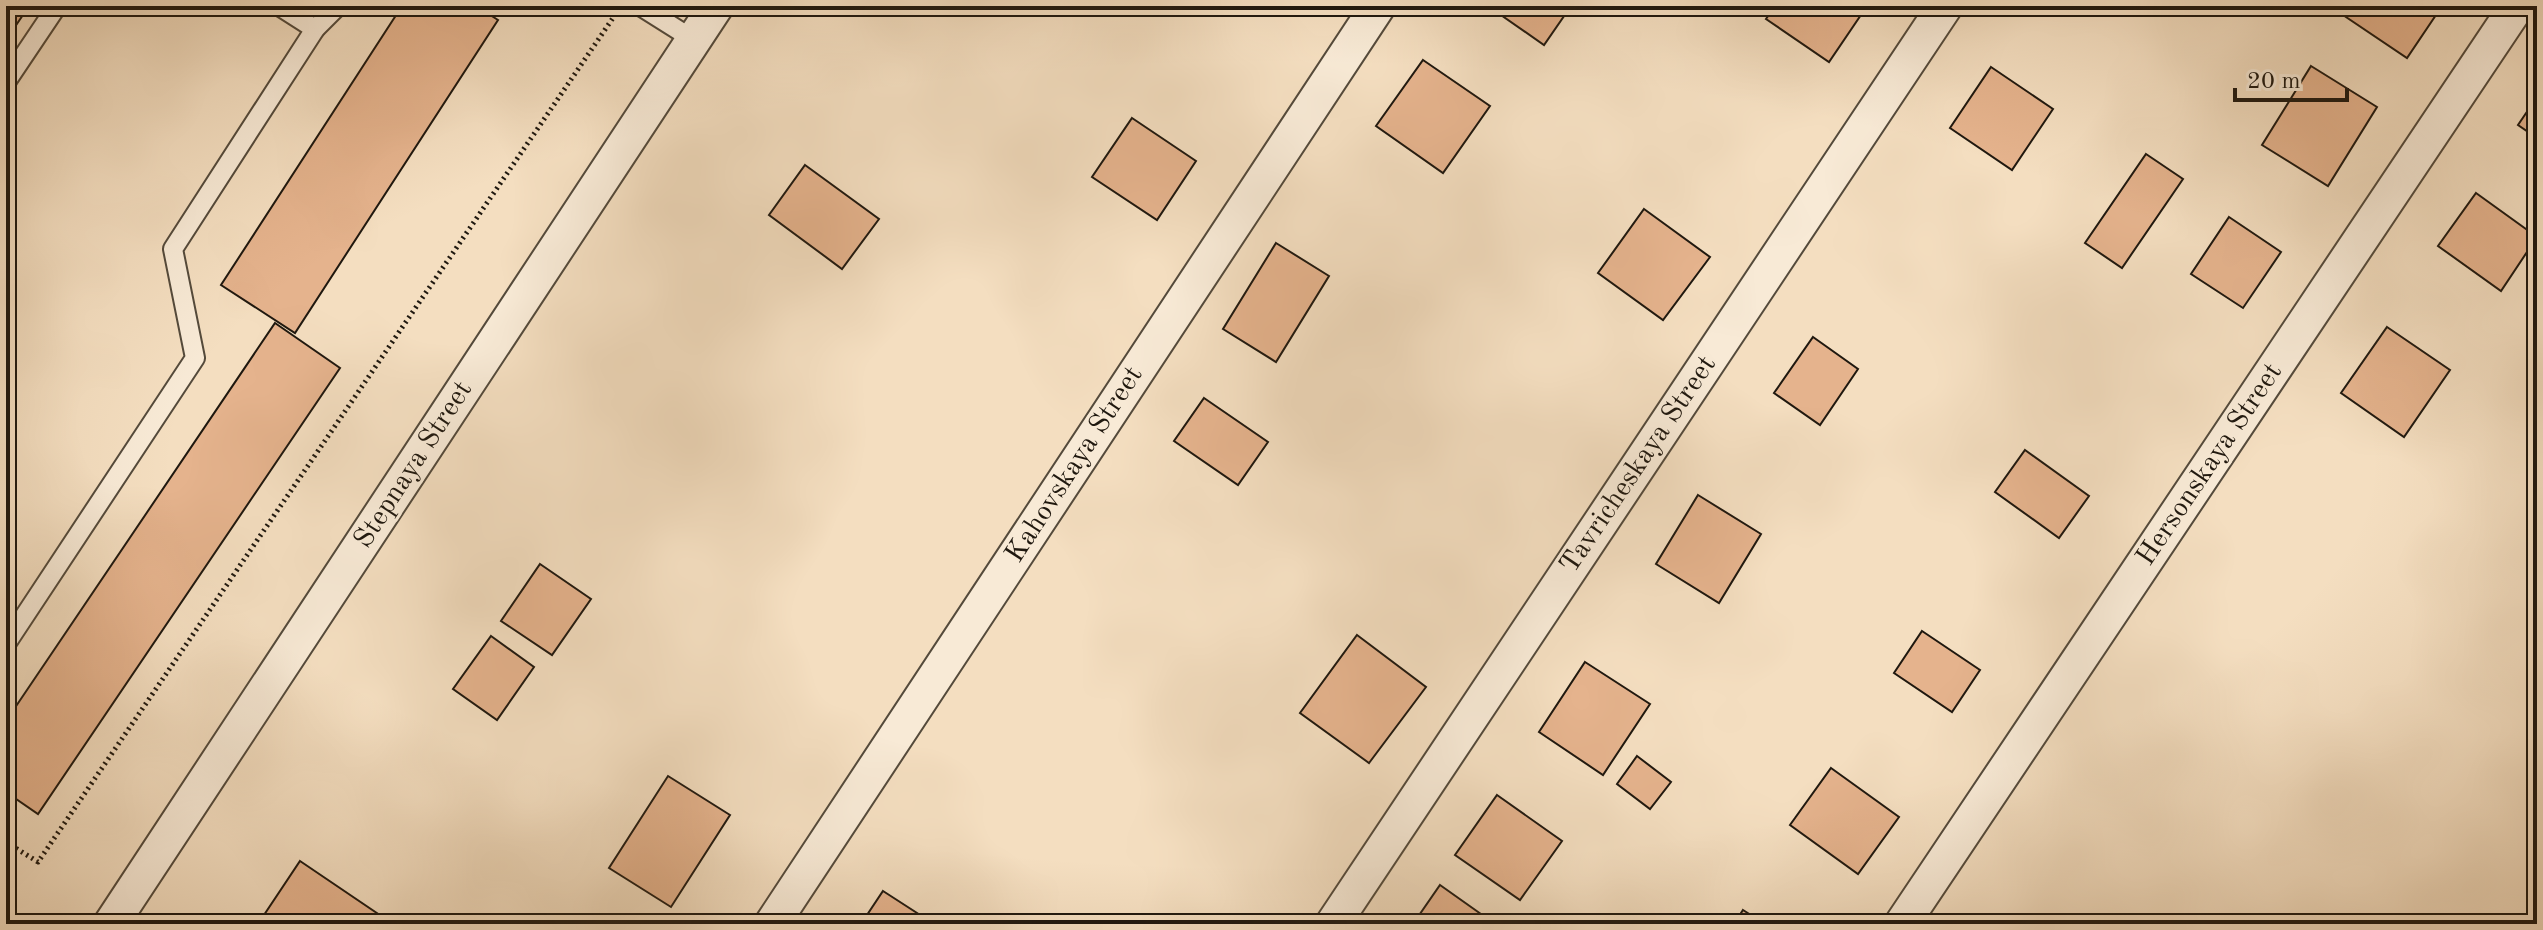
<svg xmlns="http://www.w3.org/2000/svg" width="2543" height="930" viewBox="0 0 2543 930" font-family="'Old Standard TT',serif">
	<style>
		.building { fill: #e5b38d; stroke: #1f180f; stroke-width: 2 }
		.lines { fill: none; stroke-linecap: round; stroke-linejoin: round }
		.lane-casing { stroke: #544a3b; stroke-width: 22 }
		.street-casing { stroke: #544a3b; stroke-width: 38 }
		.path { stroke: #1f180f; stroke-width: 5; stroke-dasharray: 2 4; stroke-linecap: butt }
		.lane { stroke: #f8ead6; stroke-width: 18 }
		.street { stroke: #f8ead6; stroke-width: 34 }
		.labels { text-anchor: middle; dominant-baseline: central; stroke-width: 6; stroke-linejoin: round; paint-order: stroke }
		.street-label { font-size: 28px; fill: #1f180f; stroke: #f8ead6 }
	</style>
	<rect width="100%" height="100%" fill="#f4dec0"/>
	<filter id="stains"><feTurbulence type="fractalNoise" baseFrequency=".0025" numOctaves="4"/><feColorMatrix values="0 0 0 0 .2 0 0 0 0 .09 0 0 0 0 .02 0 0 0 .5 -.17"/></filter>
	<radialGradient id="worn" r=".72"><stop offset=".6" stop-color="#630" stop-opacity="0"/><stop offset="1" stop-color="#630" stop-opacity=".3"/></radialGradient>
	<g class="building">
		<polygon points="6,6 29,6 6,40"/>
		<polygon points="402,6 476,6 498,20 295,333 221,285"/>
		<polygon points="1488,6 1571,6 1544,45"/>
		<polygon points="1775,6 1867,6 1829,62 1766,19"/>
		<polygon points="2349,6 2442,6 2407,58 2343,15"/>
		<polygon points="1423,60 1490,106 1443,173 1376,126"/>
		<polygon points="2311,66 2377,107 2328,186 2262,145"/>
		<polygon points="1991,67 2053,109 2012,170 1950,128"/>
		<polygon points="2537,97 2537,138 2518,125"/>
		<polygon points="1132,118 1196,161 1157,220 1092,177"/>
		<polygon points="2146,154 2183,179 2122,268 2085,243"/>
		<polygon points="805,165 879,219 842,269 769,215"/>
		<polygon points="2476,193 2537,237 2501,291 2438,246"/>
		<polygon points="1644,209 1710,257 1663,320 1598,273"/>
		<polygon points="2229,217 2281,252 2243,308 2191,274"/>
		<polygon points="1276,243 1329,276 1276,362 1223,329"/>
		<polygon points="275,323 340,368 38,814 6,792 6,721"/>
		<polygon points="2387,327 2450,370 2404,437 2341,393"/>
		<polygon points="1813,337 1858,369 1820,425 1774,393"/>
		<polygon points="1204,398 1268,442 1238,485 1174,441"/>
		<polygon points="2025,450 2089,496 2059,538 1995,492"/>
		<polygon points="1698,495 1761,534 1719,603 1656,564"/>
		<polygon points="540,564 591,599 552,655 501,621"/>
		<polygon points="1922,631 1980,670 1952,712 1894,673"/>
		<polygon points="1357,635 1426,687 1369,763 1300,713"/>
		<polygon points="491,636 534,667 497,720 453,689"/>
		<polygon points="1585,662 1650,704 1603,775 1539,732"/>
		<polygon points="1637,756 1671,782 1650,809 1617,784"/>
		<polygon points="1831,768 1899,817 1858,874 1790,825"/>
		<polygon points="668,776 730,815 671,907 609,868"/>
		<polygon points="1497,795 1562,841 1520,900 1455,855"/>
		<polygon points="300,861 393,924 258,924"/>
		<polygon points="1440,885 1495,924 1413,924"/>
		<polygon points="883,891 934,924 861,924"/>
		<polygon points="1743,910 1765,924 1734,924"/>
	</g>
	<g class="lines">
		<g class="lane-casing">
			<g id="lane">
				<polyline points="279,6 315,29"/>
				<polyline points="640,6 694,40"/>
				<polyline points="6,82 57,6"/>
				<polyline points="6,644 195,358 173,249 315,29 338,6"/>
			</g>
		</g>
		<g class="street-casing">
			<g id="street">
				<polyline points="111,924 716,6"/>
				<polyline points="772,924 1378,6"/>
				<polyline points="1333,924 1945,6"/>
				<polyline points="1902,924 2517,6"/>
			</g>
		</g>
		<polyline class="path" points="6,842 38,862 615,15"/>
		<use href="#lane" class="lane"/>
		<use href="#street" class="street"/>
	</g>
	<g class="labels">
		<g class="street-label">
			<text transform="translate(414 465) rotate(-57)">Stepnaya Street</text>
			<text transform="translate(1075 465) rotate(-57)">Kahovskaya Street</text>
			<text transform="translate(1639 465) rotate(-56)">Tavricheskaya Street</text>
			<text transform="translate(2210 465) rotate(-56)">Hersonskaya Street</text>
		</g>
	</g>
	<rect width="2543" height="930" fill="none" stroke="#f4dec0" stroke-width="32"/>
	<rect x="8" y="8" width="2527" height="914" fill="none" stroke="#1f180f" stroke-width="4"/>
	<rect x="16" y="16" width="2511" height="898" fill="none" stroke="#1f180f" stroke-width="2"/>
	<path d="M2235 88v12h112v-12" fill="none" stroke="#1f180f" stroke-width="4"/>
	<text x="2247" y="88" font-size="24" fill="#1f180f" stroke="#f8ead6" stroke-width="6" paint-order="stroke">20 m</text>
	<rect width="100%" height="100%" filter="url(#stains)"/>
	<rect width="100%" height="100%" fill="url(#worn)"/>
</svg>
